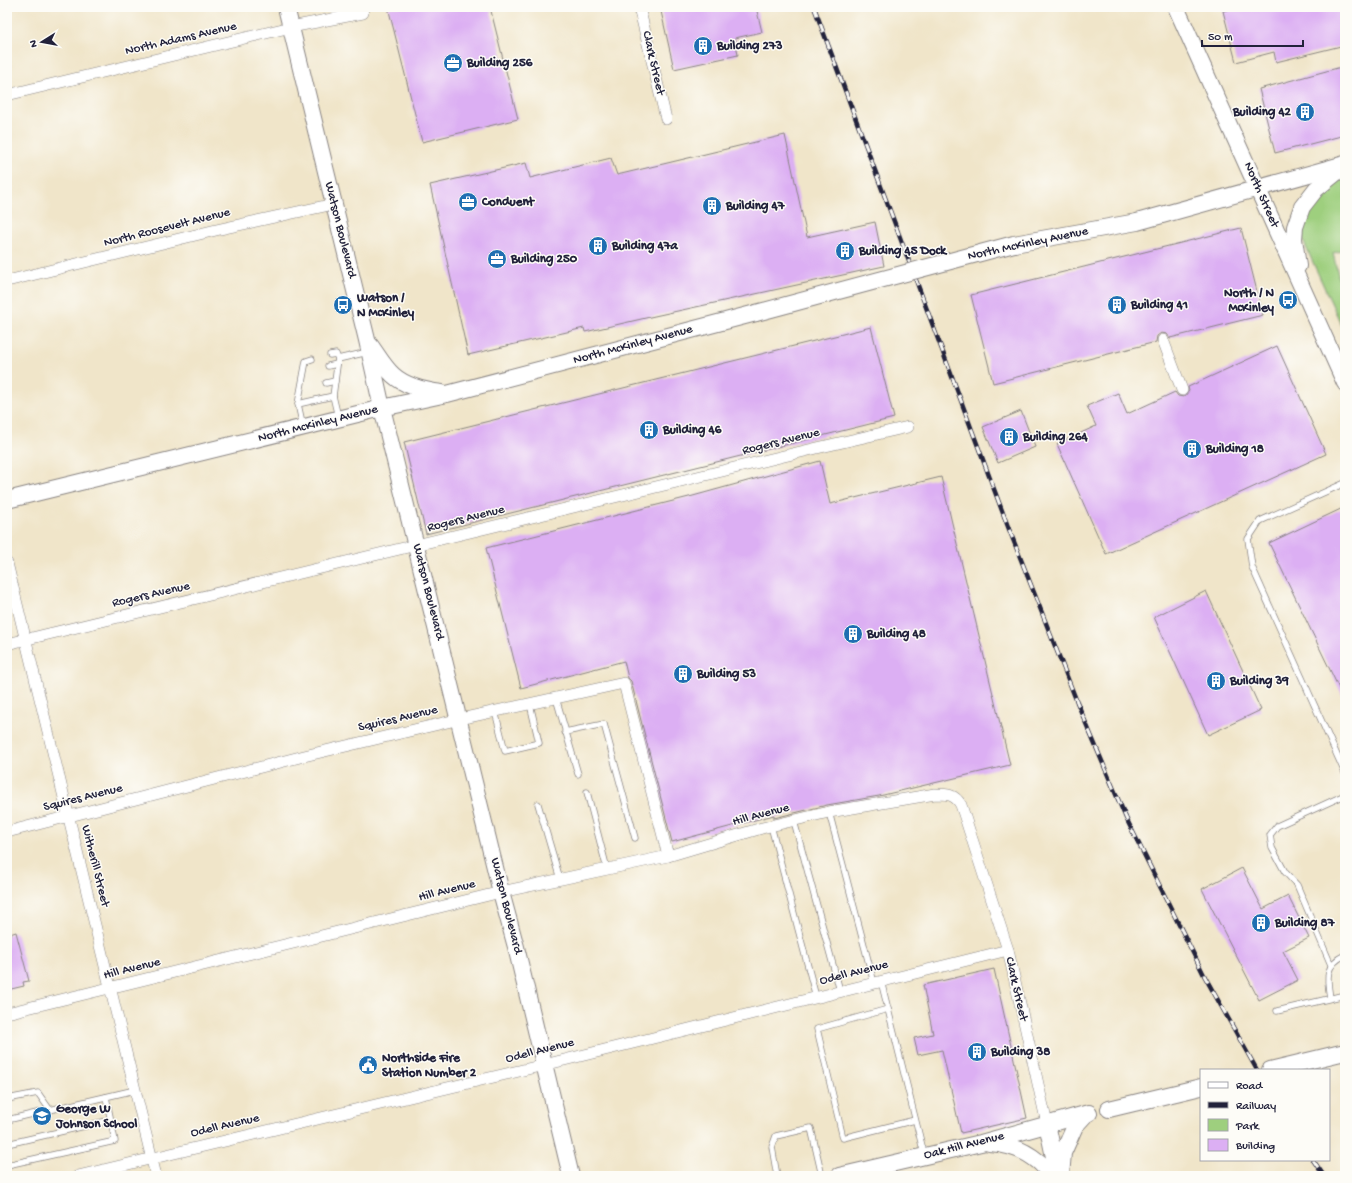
<svg xmlns="http://www.w3.org/2000/svg" width="1352" height="1183" viewBox="0 0 1352 1183" font-family="'Gochi Hand',sans-serif">
	<style>
		.green { fill: #9ecf7e; stroke: #60785c }
		.building { fill: #dcaff3 }
		.lines { fill: none; stroke-linecap: round; stroke-linejoin: round }
		.lane-casing { stroke: #898482; stroke-width: 7 }
		.street-casing { stroke: #898482; stroke-width: 12 }
		.secondary-casing { stroke: #898482; stroke-width: 18 }
		.lane { stroke: #fff; stroke-width: 5.5 }
		.street { stroke: #fff; stroke-width: 11 }
		.secondary { stroke: #fff; stroke-width: 16 }
		.rail-casing { stroke: #22223b; stroke-width: 4.5 }
		.rail { stroke: #fdfcf7; stroke-width: 3; stroke-dasharray: 9; stroke-linecap: butt }
		.secondary-bridge-casing { stroke: #898482; stroke-width: 18; stroke-linecap: butt }
		.secondary-bridge { stroke: #fff; stroke-width: 16 }
		.labels { text-anchor: middle; dominant-baseline: central; stroke-width: 3; stroke-linejoin: round; paint-order: stroke }
		.street-label { font-size: 13px; fill: #22223b; stroke: #fdfcf7 }
		.poi-label { font-size: 13px; font-weight: bold; fill: #22223b; stroke: #fdfcf7; text-anchor: start }
	</style>
	<rect width="100%" height="100%" fill="#fdfcf7"/>
	<filter id="ink" filterUnits="userSpaceOnUse"><feTurbulence type="fractalNoise" baseFrequency=".025" numOctaves="2"/><feDisplacementMap in="SourceGraphic" scale="8" xChannelSelector="R" yChannelSelector="G"/><feConvolveMatrix kernelMatrix="1 2 1 2 8 2 1 2 1" color-interpolation-filters="sRGB"/></filter>
	<filter id="wash" filterUnits="userSpaceOnUse"><feTurbulence type="fractalNoise" baseFrequency=".012" numOctaves="4" result="noise"/><feDisplacementMap in="SourceGraphic" scale="16" xChannelSelector="R" yChannelSelector="G"/><feGaussianBlur stdDeviation="0.9" result="paint"/><feColorMatrix in="noise" values="0 0 0 0 0 0 0 0 0 0 0 0 0 0 0 0 0 1.4 0 .05"/><feComposite in="paint" operator="in"/></filter>
	<g filter="url(#wash)">
		<rect width="100%" height="100%" fill="#f0e5c9"/>
		<polygon class="green" points="1345,178 1345,250 1333,253 1345,305 1345,333 1300,234 1309,198 1323,183"/>
		<g id="blocks">
			<g class="building">
				<polygon points="388,7 490,7 518,119 422,142"/>
				<polygon points="660,7 756,7 762,32 735,38 738,55 674,69"/>
				<polygon points="1239,7 1345,7 1345,45 1276,62 1274,52 1236,62 1223,11"/>
				<polygon points="1345,66 1345,135 1275,153 1259,89"/>
				<polygon points="785,135 807,237 875,222 884,266 650,317 585,332 584,328 468,355 430,185 526,163 530,178 611,158 617,175"/>
				<polygon points="1241,228 1263,315 1170,338 1167,334 1161,333 1157,336 1156,342 993,383 971,295"/>
				<polygon points="871,327 894,418 426,534 404,442"/>
				<polygon points="1277,346 1326,454 1106,554 1057,444 1096,426 1087,406 1118,393 1127,414 1175,392 1178,396 1184,397 1189,391 1188,387"/>
				<polygon points="1021,411 1035,447 998,463 983,427"/>
				<polygon points="820,461 830,504 941,477 1010,765 879,796 827,805 774,818 774,815 672,842 631,681 628,678 624,661 521,688 486,548 693,496"/>
				<polygon points="1345,507 1345,701 1269,543"/>
				<polygon points="1206,591 1261,710 1208,735 1154,617"/>
				<polygon points="1242,868 1263,909 1288,896 1309,938 1283,951 1298,980 1259,1000 1202,889"/>
				<polygon points="16,932 29,981 23,982 24,986 7,990 7,935"/>
				<polygon points="994,969 1027,1118 961,1133 942,1050 918,1055 914,1038 933,1034 923,985"/>
			</g>
		</g>
	</g>
	<g filter="url(#ink)">
		<use href="#blocks" fill-opacity="0" stroke="#898482" stroke-width="1"/>
		<g class="lines">
			<g class="lane-casing">
				<g id="lane">
					<polyline points="330,355 336,354 338,359 368,352"/>
					<polyline points="328,366 337,364"/>
					<polyline points="326,383 335,381"/>
					<polyline points="333,396 338,417"/>
					<polyline points="298,404 333,396 338,359"/>
					<polyline points="303,427 298,404 306,361 312,359"/>
					<polyline points="1345,483 1260,521 1248,539 1252,567 1345,773"/>
					<polyline points="556,698 578,774"/>
					<polyline points="495,711 505,751 539,743 530,704"/>
					<polyline points="565,732 604,724 635,838"/>
					<polyline points="587,792 607,869"/>
					<polyline points="538,804 560,879"/>
					<polyline points="829,812 874,983"/>
					<polyline points="794,821 840,991"/>
					<polyline points="771,826 816,997"/>
					<polyline points="1331,965 1297,885 1285,872 1272,848 1270,835 1277,826 1345,795"/>
					<polyline points="881,981 924,1154"/>
					<path d="M1330 998C1327 979 1324 965 1345 955"/>
					<polyline points="888,1009 817,1029 843,1138 915,1120"/>
					<polyline points="1277,1011 1345,995"/>
					<polyline points="7,1099 38,1093 50,1110"/>
					<polyline points="7,1120 135,1090"/>
					<polyline points="7,1144 111,1120"/>
					<polyline points="7,1165 115,1141 106,1097"/>
					<polyline points="777,1176 772,1147 776,1136 811,1128 822,1176"/>
				</g>
			</g>
			<g class="street-casing">
				<g id="street">
					<polyline points="639,7 666,119"/>
					<polyline points="7,95 291,27 363,13"/>
					<polyline points="7,281 216,230 334,204"/>
					<polyline points="1163,340 1182,390"/>
					<polyline points="7,563 156,1176"/>
					<polyline points="7,644 817,448 908,427"/>
					<polyline points="7,832 304,756 460,719 624,683 668,856"/>
					<path d="M7 1013 501 892 668 856 762 828 829 812 935 794C947 794 955 794 961 805L1008 950 1047 1124"/>
					<polyline points="78,1176 544,1065 1008,950"/>
				</g>
			</g>
			<g class="secondary-casing">
				<g id="secondary">
					<polyline points="286,7 367,340 382,408 501,892 516,947 571,1176"/>
					<polyline points="1176,7 1345,383"/>
					<polyline points="1014,244 1137,222 1345,164"/>
					<polyline points="1298,266 1294,239 1295,227 1302,207 1316,189 1342,168"/>
					<path d="M370 345C377 354 384 367 393 375 405 386 426 391 442 393"/>
					<polyline points="7,500 382,408 447,394 756,313"/>
					<polyline points="1270,1070 1345,1052"/>
					<polyline points="1109,1109 1201,1087"/>
					<polyline points="1047,1124 1057,1171"/>
					<path d="M989 1143C1007 1144 1025 1150 1039 1162 1044 1166 1048 1172 1052 1176"/>
					<polyline points="839,1176 981,1143 1089,1113"/>
					<polyline points="1061,1176 1063,1153 1075,1126 1086,1114"/>
				</g>
			</g>
			<use href="#lane" class="lane"/>
			<use href="#street" class="street"/>
			<use href="#secondary" class="secondary"/>
			<g class="rail-casing">
				<g id="rail">
					<polyline points="814,7 1007,524 1077,702 1126,818 1205,977 1257,1070"/>
					<polyline points="1313,1160 1324,1176"/>
				</g>
			</g>
			<use href="#rail" class="rail"/>
			<g class="secondary-bridge-casing">
				<polyline id="secondary-bridge" points="756,313 1014,244"/>
			</g>
			<use href="#secondary-bridge" class="secondary-bridge"/>
		</g>
	</g>
	<defs>
		<g id="building-disc" transform="scale(1)"><circle r="9.5" fill="#1f6fb2" stroke="#fdfcf7"/><path d="M-4-6H4V6H1V3H-1V6H-4ZM-2.5-4.3h1.7v1.8h-1.7ZM.8-4.3h1.7v1.8H.8ZM-2.5-1h1.7V.8h-1.7ZM.8-1h1.7V.8H.8Z" fill="#fff"/></g>
		<g id="office-disc" transform="scale(1)"><circle r="9.5" fill="#1f6fb2" stroke="#fdfcf7"/><path d="M-6-3h4V-5.5h4V-3h4V5H-6ZM-1-4.5V-3h2v-1.5ZM-6 0V1H6V0Z" fill="#fff"/></g>
		<g id="bus-disc" transform="scale(1)"><circle r="9.5" fill="#1f6fb2" stroke="#fdfcf7"/><path d="M-5-6H5V4H4V6H2V4H-2V6H-4V4H-5ZM-3.5-4V0h7V-4ZM-3.5 1.2v1.5H-2V1.2ZM2 1.2v1.5H3.5V1.2Z" fill="#fff"/></g>
		<g id="civic-disc" transform="scale(1)"><circle r="9.5" fill="#1f6fb2" stroke="#fdfcf7"/><path d="M-.6-6.5H3V-4.5H.6V-3L4-1V1h2V6H-6V1h2V-1L-.6-3ZM-1.2 2.5V6h2.4V2.5Z" fill="#fff"/></g>
		<g id="school-disc" transform="scale(1)"><circle r="9.5" fill="#1f6fb2" stroke="#fdfcf7"/><path d="M0-5L7-2L0 1L-7-2ZM-4 1L0 2.5L4 1V4Q0 6-4 4Z" fill="#fff"/></g>
	</defs>
	<g fill-rule="evenodd">
		<use href="#building-disc" x="703" y="46"/>
		<use href="#office-disc" x="453" y="63"/>
		<use href="#building-disc" x="1305" y="112"/>
		<use href="#office-disc" x="468" y="202"/>
		<use href="#building-disc" x="712" y="206"/>
		<use href="#building-disc" x="598" y="246"/>
		<use href="#building-disc" x="845" y="251"/>
		<use href="#office-disc" x="497" y="259"/>
		<use href="#bus-disc" x="1288" y="300"/>
		<use href="#bus-disc" x="343" y="305"/>
		<use href="#building-disc" x="1117" y="305"/>
		<use href="#building-disc" x="649" y="430"/>
		<use href="#building-disc" x="1009" y="437"/>
		<use href="#building-disc" x="1192" y="449"/>
		<use href="#building-disc" x="853" y="634"/>
		<use href="#building-disc" x="683" y="674"/>
		<use href="#building-disc" x="1216" y="681"/>
		<use href="#building-disc" x="1261" y="923"/>
		<use href="#building-disc" x="977" y="1052"/>
		<use href="#civic-disc" x="368" y="1065"/>
		<use href="#school-disc" x="42" y="1116"/>
	</g>
	<g class="labels">
		<g class="street-label">
			<text transform="translate(181 39) rotate(-13)">North Adams Avenue</text>
			<text transform="translate(653 63) rotate(77)">Clark Street</text>
			<text transform="translate(1261 195) rotate(66)">North Street</text>
			<text transform="translate(167 228) rotate(-14)">North Roosevelt Avenue</text>
			<text transform="translate(340 230) rotate(76)">Watson Boulevard</text>
			<text transform="translate(1028 244) rotate(-12)">North McKinley Avenue</text>
			<text transform="translate(633 345) rotate(-15)">North McKinley Avenue</text>
			<text transform="translate(318 424) rotate(-14)">North McKinley Avenue</text>
			<text transform="translate(781 442) rotate(-14)">Rogers Avenue</text>
			<text transform="translate(466 519) rotate(-14)">Rogers Avenue</text>
			<text transform="translate(428 592) rotate(76)">Watson Boulevard</text>
			<text transform="translate(151 595) rotate(-13)">Rogers Avenue</text>
			<text transform="translate(398 719) rotate(-13)">Squires Avenue</text>
			<text transform="translate(83 798) rotate(-14)">Squires Avenue</text>
			<text transform="translate(761 815) rotate(-15)">Hill Avenue</text>
			<text transform="translate(95 866) rotate(76)">Witherill Street</text>
			<text transform="translate(447 891) rotate(-14)">Hill Avenue</text>
			<text transform="translate(506 906) rotate(76)">Watson Boulevard</text>
			<text transform="translate(132 969) rotate(-14)">Hill Avenue</text>
			<text transform="translate(854 973) rotate(-14)">Odell Avenue</text>
			<text transform="translate(1016 989) rotate(77)">Clark Street</text>
			<text transform="translate(540 1051) rotate(-14)">Odell Avenue</text>
			<text transform="translate(225 1126) rotate(-13)">Odell Avenue</text>
			<text transform="translate(964 1146) rotate(-14)">Oak Hill Avenue</text>
		</g>
		<g class="poi-label">
			<text x="717" y="46">Building 273</text>
			<text x="467" y="63">Building 256</text>
			<text x="1291" y="112" text-anchor="end">Building 42</text>
			<text x="482" y="202">Conduent</text>
			<text x="726" y="206">Building 47</text>
			<text x="612" y="246">Building 47a</text>
			<text x="859" y="251">Building 45 Dock</text>
			<text x="511" y="259">Building 250</text>
			<text x="1274" y="293" text-anchor="end">North / N<tspan x="1274" dy="15">McKinley</tspan></text>
			<text x="357" y="298">Watson /<tspan x="357" dy="15">N McKinley</tspan></text>
			<text x="1131" y="305">Building 41</text>
			<text x="663" y="430">Building 46</text>
			<text x="1023" y="437">Building 264</text>
			<text x="1206" y="449">Building 18</text>
			<text x="867" y="634">Building 48</text>
			<text x="697" y="674">Building 53</text>
			<text x="1230" y="681">Building 39</text>
			<text x="1275" y="923">Building 87</text>
			<text x="991" y="1052">Building 38</text>
			<text x="382" y="1058">Northside Fire<tspan x="382" dy="15">Station Number 2</tspan></text>
			<text x="56" y="1109">George W<tspan x="56" dy="15">Johnson School</tspan></text>
		</g>
	</g>
	<rect width="1352" height="1183" fill="none" stroke="#fdfcf7" stroke-width="24"/>
	<rect x="1200" y="1069" width="130" height="92" fill="#fdfcf7" stroke="#a5a5ac"/>
	<rect x="1208" y="1082" width="20" height="6" fill="#ffffff" stroke="#a5a5ac"/>
	<text x="1236" y="1089" font-size="12" fill="#22223b">Road</text>
	<rect x="1208" y="1102" width="20" height="6" fill="#22223b" stroke="#a5a5ac"/>
	<text x="1236" y="1109" font-size="12" fill="#22223b">Railway</text>
	<rect x="1208" y="1119" width="20" height="12" fill="#9ecf7e" stroke="#a5a5ac"/>
	<text x="1236" y="1129" font-size="12" fill="#22223b">Park</text>
	<rect x="1208" y="1139" width="20" height="12" fill="#dcaff3" stroke="#a5a5ac"/>
	<text x="1236" y="1149" font-size="12" fill="#22223b">Building</text>
	<g transform="translate(42 42) rotate(259)" stroke="#fdfcf7" stroke-width="3" paint-order="stroke">
	<path d="M0-3L7 15L0 10L-7 15Z" fill="#22223b"/>
	<text y="-6" font-size="11" font-weight="bold" text-anchor="middle" fill="#22223b">N</text>
	</g>
	<path d="M1202 40v6h101v-6" fill="none" stroke="#22223b" stroke-width="2"/>
	<text x="1208" y="40" font-size="12" fill="#22223b" stroke="#fdfcf7" stroke-width="3" paint-order="stroke">50 m</text>
</svg>
